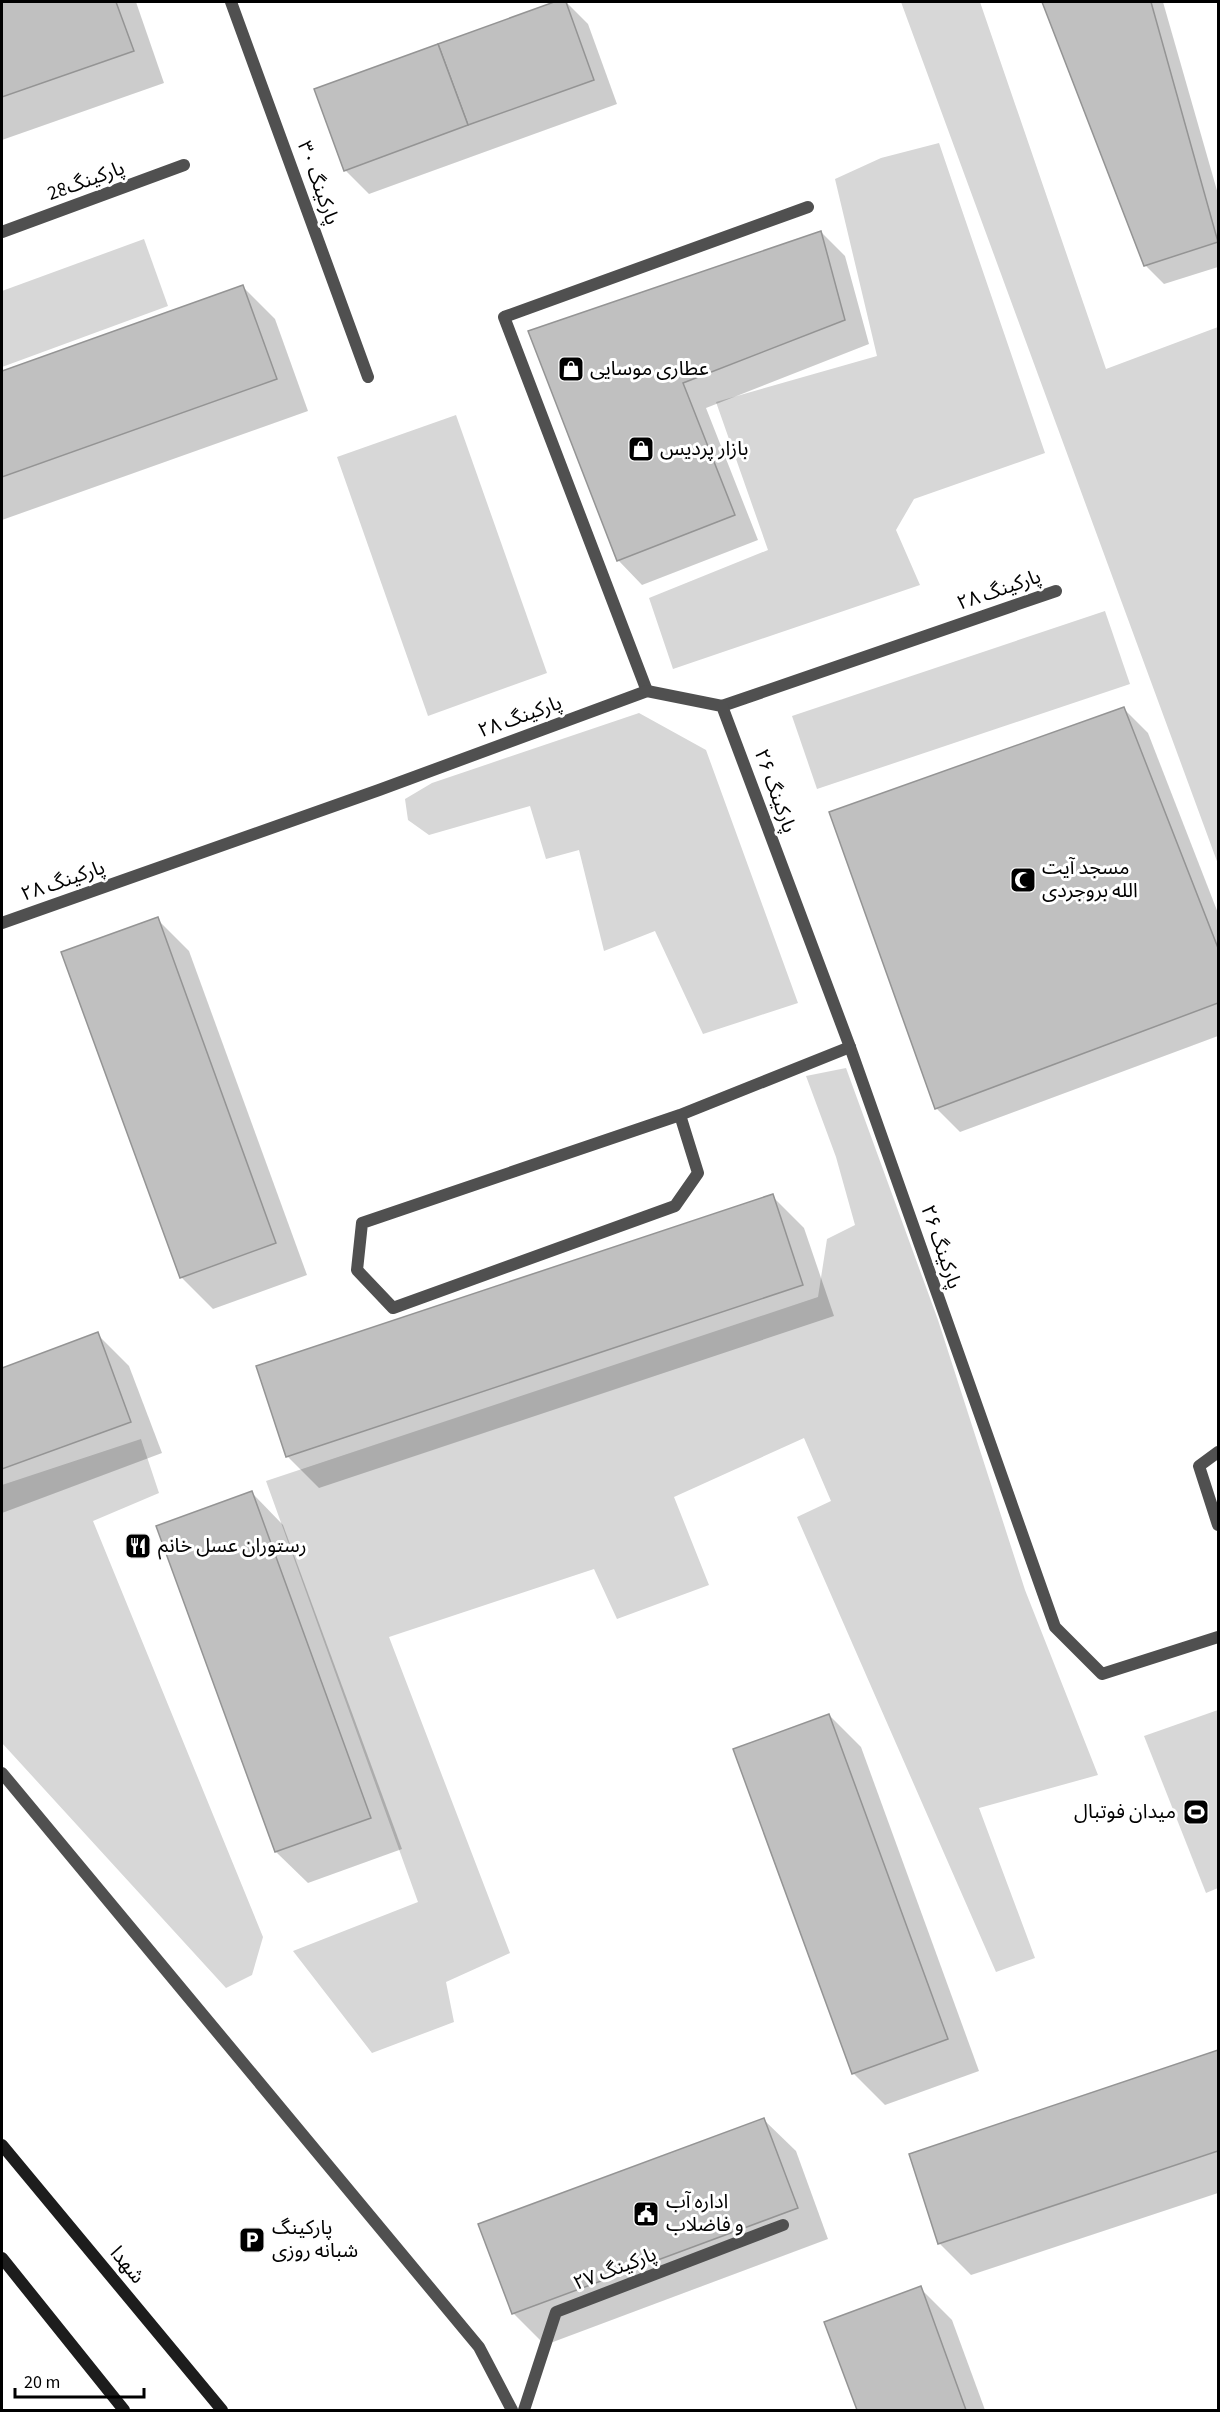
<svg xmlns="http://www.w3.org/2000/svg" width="1220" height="2412" viewBox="0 0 1220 2412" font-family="'Source Sans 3','Noto Sans Arabic',sans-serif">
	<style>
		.green { fill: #d7d7d7 }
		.shadow { fill: #0003 }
		.building { fill: #c0c0c0; stroke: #949494; stroke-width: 1.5 }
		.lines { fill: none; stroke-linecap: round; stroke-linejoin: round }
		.service { stroke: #505050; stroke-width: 12 }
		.minor { stroke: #505050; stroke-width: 12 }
		.tertiary { stroke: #505050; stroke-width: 12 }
		.secondary { stroke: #1d1d1d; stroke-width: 12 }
		.labels { text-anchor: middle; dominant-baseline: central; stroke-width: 6; stroke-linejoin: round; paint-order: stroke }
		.street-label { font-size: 20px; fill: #000; stroke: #fff }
		.poi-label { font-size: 20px; fill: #000; stroke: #fff; text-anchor: start }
	</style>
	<rect width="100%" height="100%" fill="#fff"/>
	<g class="green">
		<polygon points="901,2 980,2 1106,369 1218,327 1218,864"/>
		<polygon points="939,143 1045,453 914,499 896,530 920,585 673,669 649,598 768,550 716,402 877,356 835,179 881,158"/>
		<polygon points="144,239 168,306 2,367 2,291"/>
		<polygon points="456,415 547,673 428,716 337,457"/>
		<polygon points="1105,611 1130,684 817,789 792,716"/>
		<polygon points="639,713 706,750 798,1003 703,1034 655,931 604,951 579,850 546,859 530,806 429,835 408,820 405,799 432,783"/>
		<polygon points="846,1068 938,1320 1025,1590 1098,1775 979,1808 1035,1958 996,1972 797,1517 831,1501 804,1438 674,1497 709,1585 617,1619 594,1569 389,1637 510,1953 446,1982 454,2022 372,2053 293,1951 418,1902 266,1481 818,1297 827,1239 855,1225 836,1157 806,1076"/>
		<polygon points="141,1439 159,1493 93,1521 263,1937 252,1975 226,1988 2,1743 2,1485"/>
		<polygon points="1218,1710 1218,1888 1206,1893 1144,1736"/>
	</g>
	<g class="shadow">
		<polygon points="2,2 136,2 164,83 2,140"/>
		<polygon points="559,2 566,2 588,24 617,104 369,194 345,170 316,90"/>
		<polygon points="1044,2 1163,2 1218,194 1218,267 1164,284 1145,265"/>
		<polygon points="821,232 845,256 869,344 706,408 758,540 642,585 618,560 530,332"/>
		<polygon points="243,287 275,319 308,411 2,520 2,373"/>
		<polygon points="1124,709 1148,733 1218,913 1218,1036 960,1132 936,1108"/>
		<polygon points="157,919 189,951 307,1275 213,1309 181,1277"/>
		<polygon points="772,1196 804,1228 834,1316 319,1488 287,1456"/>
		<polygon points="97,1334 129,1366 162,1453 2,1513 2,1369"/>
		<polygon points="252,1493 283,1525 402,1849 308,1883 276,1852 158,1527"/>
		<polygon points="829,1715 861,1747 979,2071 885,2105 853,2073"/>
		<polygon points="1218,2052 1218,2193 971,2275 940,2244 910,2155"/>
		<polygon points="764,2120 796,2151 828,2239 545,2345 513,2313"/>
		<polygon points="920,2288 952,2320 985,2410 858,2410 826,2322"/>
	</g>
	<g class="building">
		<polygon points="2,2 116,2 134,51 2,97"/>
		<polygon points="554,2 566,2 594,80 468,125 438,44"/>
		<polygon points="1042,2 1151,2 1218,242 1144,266"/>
		<polygon points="438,44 468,125 344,171 314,89"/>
		<polygon points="821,231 845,320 683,383 735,515 617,561 528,331"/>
		<polygon points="243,285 277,379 2,477 2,371"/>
		<polygon points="1124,707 1218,948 1218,1003 935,1109 829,812"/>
		<polygon points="158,917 276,1243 180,1278 61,952"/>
		<polygon points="773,1194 803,1285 286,1457 256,1366"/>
		<polygon points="98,1332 131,1422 2,1469 2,1368"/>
		<polygon points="252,1491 371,1818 275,1852 156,1526"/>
		<polygon points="829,1714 948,2039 852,2074 733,1749"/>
		<polygon points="1218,2050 1218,2151 938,2244 909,2154"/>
		<polygon points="764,2118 798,2208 512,2314 478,2224"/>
		<polygon points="921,2286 966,2410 857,2410 824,2322"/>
	</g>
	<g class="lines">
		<g class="service">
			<polyline points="647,691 504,317 808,207"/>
			<polyline points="722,706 1056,591"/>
			<polyline points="680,1115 698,1173 675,1206 393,1308 357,1270 362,1223 680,1115 850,1047"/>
			<polyline points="2,1773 479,2347 512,2410"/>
		</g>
		<g class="minor">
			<polyline points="231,2 368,377"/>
			<polyline points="2,232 184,165"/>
			<polyline points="1218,1452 1199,1466 1218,1525"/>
			<polyline points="524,2410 556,2312 783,2225"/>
		</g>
		<polyline class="tertiary" points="2,923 379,790 647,691 722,706 850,1047 1055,1627 1102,1674 1218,1637"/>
		<g class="secondary">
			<polyline points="2,2145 222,2410"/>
			<polyline points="2,2258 124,2410"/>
		</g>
	</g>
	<defs>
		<g id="shop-square" transform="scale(1.35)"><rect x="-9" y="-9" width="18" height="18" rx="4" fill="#000" stroke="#fff"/><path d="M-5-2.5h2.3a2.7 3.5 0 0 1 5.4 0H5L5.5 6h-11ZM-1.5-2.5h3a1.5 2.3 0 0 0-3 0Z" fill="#fff"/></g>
		<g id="mosque-square" transform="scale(1.35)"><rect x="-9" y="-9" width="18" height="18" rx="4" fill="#000" stroke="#fff"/><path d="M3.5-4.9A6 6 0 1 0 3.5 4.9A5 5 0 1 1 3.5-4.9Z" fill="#fff"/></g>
		<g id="restaurant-square" transform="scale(1.35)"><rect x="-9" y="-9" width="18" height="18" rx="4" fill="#000" stroke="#fff"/><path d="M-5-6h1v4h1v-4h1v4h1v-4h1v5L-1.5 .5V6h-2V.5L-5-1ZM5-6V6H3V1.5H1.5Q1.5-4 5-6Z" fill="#fff"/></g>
		<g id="stadium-square" transform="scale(1.35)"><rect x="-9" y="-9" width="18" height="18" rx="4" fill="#000" stroke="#fff"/><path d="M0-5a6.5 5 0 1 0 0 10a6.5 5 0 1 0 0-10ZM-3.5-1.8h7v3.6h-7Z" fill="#fff"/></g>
		<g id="civic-square" transform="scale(1.35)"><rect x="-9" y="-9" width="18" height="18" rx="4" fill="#000" stroke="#fff"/><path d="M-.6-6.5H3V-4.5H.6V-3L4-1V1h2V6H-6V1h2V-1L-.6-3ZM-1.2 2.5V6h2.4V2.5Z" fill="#fff"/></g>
		<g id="parking-square" transform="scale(1.35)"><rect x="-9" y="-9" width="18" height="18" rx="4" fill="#000" stroke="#fff"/><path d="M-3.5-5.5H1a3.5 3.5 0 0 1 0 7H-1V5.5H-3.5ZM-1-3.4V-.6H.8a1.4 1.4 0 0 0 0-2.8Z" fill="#fff"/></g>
	</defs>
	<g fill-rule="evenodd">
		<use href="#shop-square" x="571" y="369"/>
		<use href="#shop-square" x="641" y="449"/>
		<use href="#mosque-square" x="1023" y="880"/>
		<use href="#restaurant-square" x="138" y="1546"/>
		<use href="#stadium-square" x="1196" y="1812"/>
		<use href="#civic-square" x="646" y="2214"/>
		<use href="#parking-square" x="252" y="2240"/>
	</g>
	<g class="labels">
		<g class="street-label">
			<text transform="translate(86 181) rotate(-20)">پارکینگ28</text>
			<text transform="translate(318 183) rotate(70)">پارکینگ ۳۰</text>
			<text transform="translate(999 590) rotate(-19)">پارکینگ ۲۸</text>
			<text transform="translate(520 717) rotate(-20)">پارکینگ ۲۸</text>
			<text transform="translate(775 791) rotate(70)">پارکینگ ۲۶</text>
			<text transform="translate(63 881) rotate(-19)">پارکینگ ۲۸</text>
			<text transform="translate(941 1247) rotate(71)">پارکینگ ۲۶</text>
			<text transform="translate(127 2265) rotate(50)">شهدا</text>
			<text transform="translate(615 2269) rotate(-21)">پارکینگ ۲۷</text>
		</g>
		<g class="poi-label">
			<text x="590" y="369">عطاری موسایی</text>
			<text x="660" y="449">بازار پردیس</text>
			<text x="1042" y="868">مسجد آیت<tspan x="1042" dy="23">الله بروجردی</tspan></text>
			<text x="158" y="1546">رستوران عسل خانم</text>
			<text x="1176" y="1812" text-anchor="end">میدان فوتبال</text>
			<text x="666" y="2202">اداره آب<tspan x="666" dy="23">و فاضلاب</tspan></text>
			<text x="272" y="2228">پارکینگ<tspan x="272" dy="23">شبانه روزی</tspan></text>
		</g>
	</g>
	<rect width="1220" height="2412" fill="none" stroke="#000000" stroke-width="6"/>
	<path d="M15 2388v9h129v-9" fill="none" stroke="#000000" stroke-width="3"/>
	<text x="24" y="2388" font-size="18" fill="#000000" stroke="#ffffff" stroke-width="4.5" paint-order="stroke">20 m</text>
</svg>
